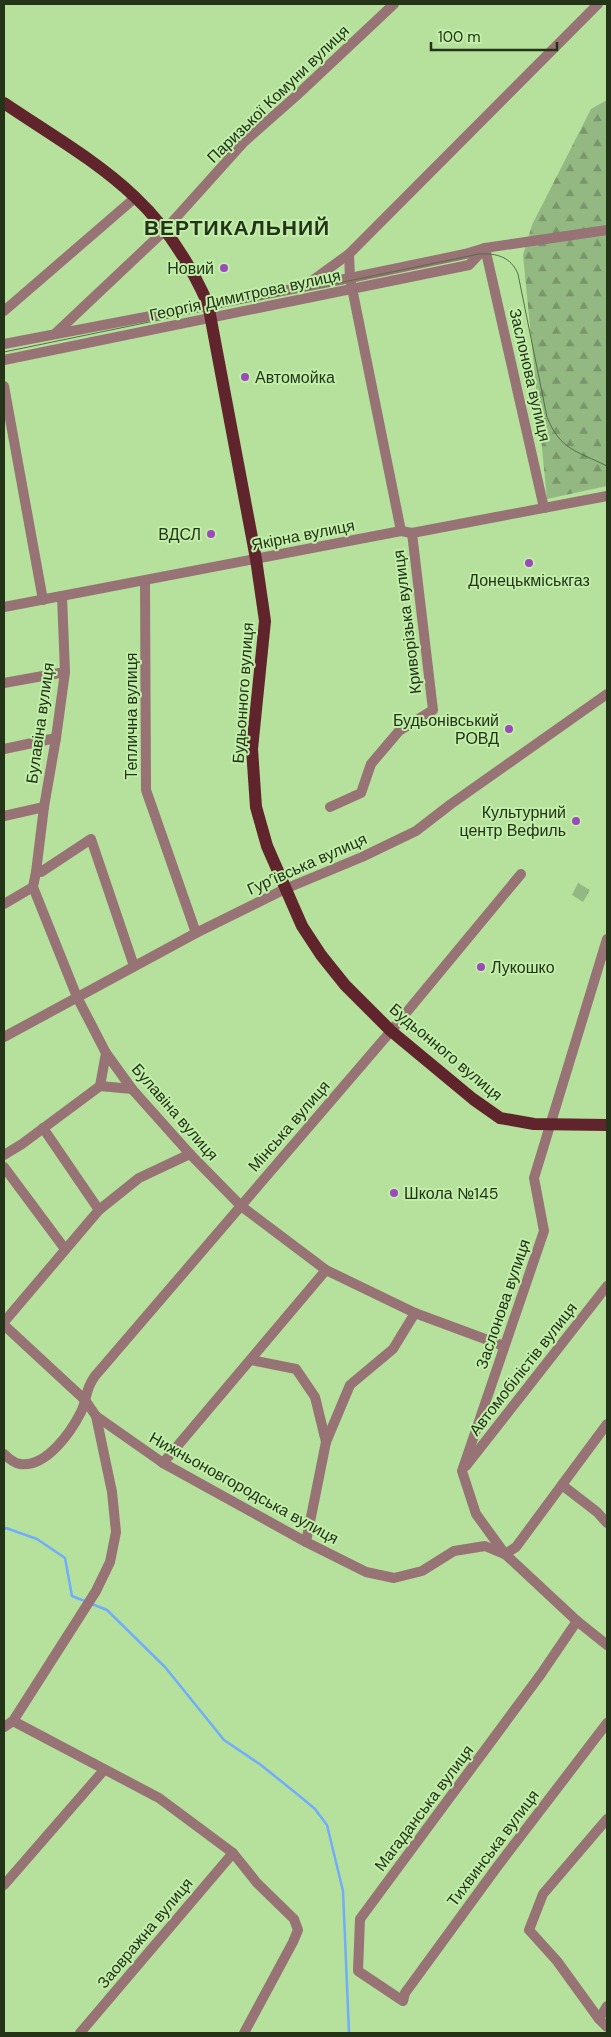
<svg xmlns="http://www.w3.org/2000/svg" width="611" height="2037" viewBox="0 0 611 2037" font-family="'DM Sans',sans-serif">
	<style>
		.forest { fill: url(#forest-firs) }
		.park { fill: url(#park-tufts) }
		.lines { fill: none; stroke-linecap: round; stroke-linejoin: round }
		.stream { stroke: #71adfa; stroke-width: 2.5 }
		.minor { stroke: #977375; stroke-width: 10 }
		.major { stroke: #60242c; stroke-width: 12 }
		.tram { stroke: #546e46; stroke-width: 1 }
		.poi-dot { fill: #9a4aba; stroke: #c2eea9; stroke-width: 2 }
		.labels { text-anchor: middle; dominant-baseline: central; stroke-width: 4; stroke-linejoin: round; paint-order: stroke }
		.street-label { font-size: 16px; fill: #233419; stroke: #c2eea9 }
		.poi-label { font-size: 16px; fill: #233419; stroke: #c2eea9; text-anchor: end }
		.district-label { font-size: 21px; font-weight: bold; letter-spacing: 1px; fill: #233419; stroke: #c2eea9 }
	</style>
	<defs>
		<pattern id="forest-firs" width="22" height="20" patternUnits="userSpaceOnUse" patternTransform="scale(1.25)"><rect width="22" height="20" fill="#94b881"/><path d="M5 1l3.5 6h-7zM16 11l3.5 6h-7z" fill="#789669"/></pattern>
		<pattern id="park-tufts" width="24" height="20" patternUnits="userSpaceOnUse" patternTransform="scale(1.25)"><rect width="24" height="20" fill="#94b881"/><path d="M3 7l-1-3M5 7V3M7 7l1-3M15 17l-1-3M17 17v-4M19 17l1-3" fill="none" stroke="#789669"/></pattern>
	</defs>
	<rect width="100%" height="100%" fill="#b5e19d"/>
	<polygon class="forest" points="607,100 607,486 547,499 523,255 532,225 591,109"/>
	<polygon class="park" points="578,883 590,890 583,902 572,895"/>
	<g class="lines">
		<g class="stream">
			<polyline points="4,1529 6,1528 37,1539 65,1558 72,1596 87,1602"/>
			<polyline points="92,1604 107,1610 165,1667 224,1740 261,1765 302,1798 315,1809 327,1825 343,1891 349,2033"/>
		</g>
		<g class="minor">
			<polyline points="485,248 544,508"/>
			<polyline points="349,254 350,278 401,531"/>
			<polyline points="306,285 349,254 598,4"/>
			<polyline points="4,311 136,197"/>
			<polyline points="57,332 164,231 244,142 296,96 394,4"/>
			<polyline points="4,344 350,278 465,254 485,248 607,230"/>
			<polyline points="4,360 469,265 485,248"/>
			<polyline points="4,386 43,600"/>
			<polyline points="145,581 146,790 196,933"/>
			<polyline points="62,596 65,672 56,738 44,807 36,872 33,887 77,997 106,1053 132,1089 190,1154 241,1206 326,1270 415,1313 504,1346"/>
			<polyline points="4,607 401,531 412,533 607,496"/>
			<polyline points="4,683 65,672"/>
			<polyline points="4,749 56,738"/>
			<polyline points="330,807 361,793 371,764 399,731 433,710 412,533"/>
			<polyline points="4,816 44,807"/>
			<polyline points="36,872 41,872 91,839 134,966"/>
			<polyline points="4,904 33,887"/>
			<polyline points="607,939 534,1178 544,1231 462,1471 476,1514 505,1554 577,1621 607,1645"/>
			<polyline points="4,1037 196,933 285,889 362,857 416,831 451,804 607,694"/>
			<polyline points="100,1086 132,1089"/>
			<polyline points="43,1128 99,1210"/>
			<polyline points="4,1155 22,1144 100,1086 106,1053"/>
			<polyline points="4,1167 65,1249"/>
			<polyline points="4,1322 99,1210 139,1178 190,1154"/>
			<polyline points="4,1325 85,1400 96,1416 163,1463 306,1542 366,1572 394,1578 422,1571 454,1551 485,1546 504,1554"/>
			<polyline points="251,1360 296,1369 315,1397 326,1442"/>
			<path d="M4 1454C8 1458 14 1463 20 1464 46 1468 71 1432 81 1412 88 1398 84 1391 95 1376L391 1031 521 874"/>
			<polyline points="163,1463 326,1270"/>
			<polyline points="466,1466 607,1286"/>
			<polyline points="562,1485 597,1512 607,1523"/>
			<polyline points="306,1542 326,1442 350,1385 393,1349 415,1313"/>
			<polyline points="505,1554 516,1547 607,1424"/>
			<polyline points="577,1621 541,1674 360,1919 358,1971 403,2001 405,1993 497,1867 607,1723"/>
			<polyline points="13,1721 159,1798 233,1853 257,1883 294,1919 298,1930 293,1942 244,2033"/>
			<polyline points="4,1727 13,1721 96,1591 110,1562 116,1532 112,1492 96,1416"/>
			<polyline points="607,1819 543,1894 529,1930 557,1961 599,2019 607,2027"/>
			<polyline points="4,1885 104,1770"/>
			<polyline points="599,2019 607,2006"/>
			<polyline points="80,2033 233,1853"/>
		</g>
		<path class="major" d="M4 103C48 133 96 160 135 197 166 226 191 266 208 304L256 559 265 621 252 749 256 807 267 846 302 926 321 955 345 985 391 1031 473 1099 500 1118 534 1124 607 1125"/>
		<path class="tram" d="M4 352 479 254C497 253 511 257 518 274L547 417C560 450 577 451 607 466"/>
	</g>
	<g class="poi-dot">
		<circle cx="224" cy="268" r="5"/>
		<circle cx="245" cy="377" r="5"/>
		<circle cx="211" cy="534" r="5"/>
		<circle cx="529" cy="563" r="5"/>
		<circle cx="509" cy="729" r="5"/>
		<circle cx="576" cy="821" r="5"/>
		<circle cx="481" cy="967" r="5"/>
		<circle cx="394" cy="1193" r="5"/>
	</g>
	<g class="labels">
		<g class="street-label">
			<text transform="translate(278 94) rotate(-44)">Паризької Комуни вулиця</text>
			<text transform="translate(245 295) rotate(-12)">Георгія Димитрова вулиця</text>
			<text transform="translate(530 375) rotate(77)">Заслонова вулиця</text>
			<text transform="translate(303 535) rotate(-11)">Якірна вулиця</text>
			<text transform="translate(407 622) rotate(-97)">Криворізька вулиця</text>
			<text transform="translate(243 693) rotate(-86)">Будьонного вулиця</text>
			<text transform="translate(131 716) rotate(-90)">Теплична вулиця</text>
			<text transform="translate(40 723) rotate(-82)">Булавіна вулиця</text>
			<text transform="translate(307 864) rotate(-24)">Гур’ївська вулиця</text>
			<text transform="translate(446 1052) rotate(40)">Будьонного вулиця</text>
			<text transform="translate(175 1112) rotate(49)">Булавіна вулиця</text>
			<text transform="translate(289 1126) rotate(-49)">Мінська вулиця</text>
			<text transform="translate(503 1304) rotate(-71)">Заслонова вулиця</text>
			<text transform="translate(523 1369) rotate(-52)">Автомобілістів вулиця</text>
			<text transform="translate(244 1488) rotate(29)">Нижньоновгородська вулиця</text>
			<text transform="translate(424 1808) rotate(-53)">Магаданська вулиця</text>
			<text transform="translate(493 1848) rotate(-53)">Тихвинська вулиця</text>
			<text transform="translate(145 1933) rotate(-50)">Заовражна вулиця</text>
		</g>
		<g class="poi-label">
			<text x="214" y="268">Новий</text>
			<text x="255" y="377" text-anchor="start">Автомойка</text>
			<text x="201" y="534">ВДСЛ</text>
			<text x="529" y="580" text-anchor="middle">Донецькміськгаз</text>
			<text x="499" y="720">Будьонівський<tspan x="499" dy="18">РОВД</tspan></text>
			<text x="566" y="812">Культурний<tspan x="566" dy="18">центр Вефиль</tspan></text>
			<text x="491" y="967" text-anchor="start">Лукошко</text>
			<text x="404" y="1193" text-anchor="start">Школа №145</text>
		</g>
		<g class="district-label">
			<text x="237" y="228">ВЕРТИКАЛЬНИЙ</text>
		</g>
	</g>
	<rect width="611" height="2037" fill="none" stroke="#233419" stroke-width="10"/>
	<path d="M431 42v8h126v-8" fill="none" stroke="#233419" stroke-width="2.5"/>
	<text x="438" y="42" font-size="15" fill="#233419" stroke="#c2eea9" stroke-width="4" paint-order="stroke">100 m</text>
</svg>
